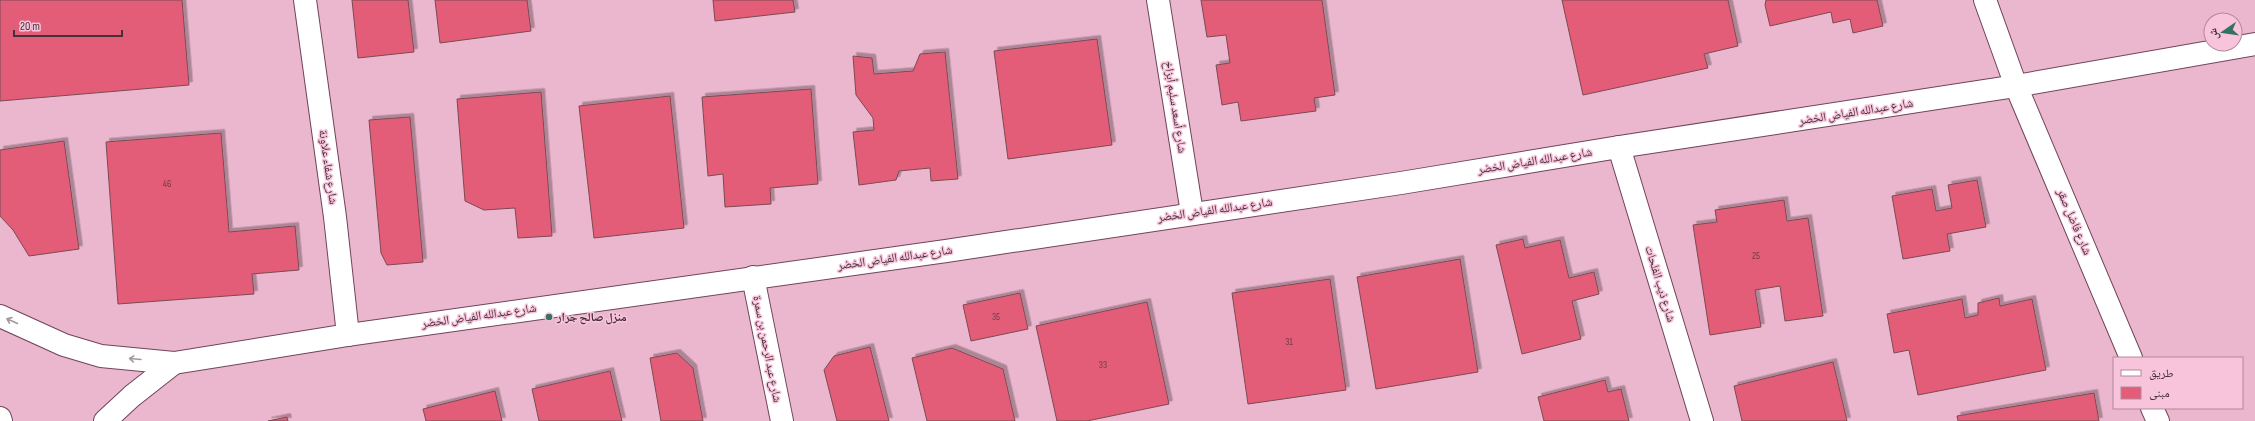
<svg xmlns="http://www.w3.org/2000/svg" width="2255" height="421" viewBox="0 0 2255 421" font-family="'Sofia Sans Condensed','Noto Naskh Arabic',sans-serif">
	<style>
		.building { fill: #e35d79; stroke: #7b4a52; filter: url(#shadow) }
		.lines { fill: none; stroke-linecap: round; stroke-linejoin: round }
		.minor-casing { stroke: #704459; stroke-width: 24 }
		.major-casing { stroke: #704459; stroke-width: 24 }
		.minor { stroke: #fff; stroke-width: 22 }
		.major { stroke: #fff; stroke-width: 22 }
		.oneway { stroke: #a2989c }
		.poi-dot { fill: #35725f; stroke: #f8c4db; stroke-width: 1.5 }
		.labels { text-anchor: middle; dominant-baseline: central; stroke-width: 3; stroke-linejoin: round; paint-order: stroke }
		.number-label { font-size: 10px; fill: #6c3c4a }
		.street-label { font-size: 12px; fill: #45313a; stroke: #f8c4db }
		.poi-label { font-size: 12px; font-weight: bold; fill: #45313a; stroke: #f8c4db; text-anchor: start }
	</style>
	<defs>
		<filter id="shadow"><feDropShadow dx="3.5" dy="-3.5" stdDeviation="0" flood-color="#0004"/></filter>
	</defs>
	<rect width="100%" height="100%" fill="#ebb7ce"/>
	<g class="building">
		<polygon points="0,0 182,0 189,85 0,101"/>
		<polygon points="352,0 408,0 414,52 358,58"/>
		<polygon points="435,0 527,0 531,31 440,43"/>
		<polygon points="713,0 793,0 795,12 715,21"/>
		<polygon points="1201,0 1322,0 1335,95 1314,98 1316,111 1241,121 1238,102 1222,105 1216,65 1230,63 1226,35 1207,37"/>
		<polygon points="1562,0 1728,0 1738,46 1704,54 1708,68 1583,95"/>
		<polygon points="1766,0 1877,0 1883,26 1853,33 1850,19 1833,23 1831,12 1770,26 1765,5"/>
		<polygon points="1097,39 1112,145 1008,159 994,51"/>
		<polygon points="945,52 958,179 931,181 930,168 899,171 896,180 859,185 853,132 874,130 873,118 856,95 853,56 872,58 874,74 913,71 920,54"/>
		<polygon points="811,89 818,184 770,188 771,204 725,207 723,174 708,176 702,97"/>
		<polygon points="541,92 552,236 518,238 515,208 484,210 465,201 457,99"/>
		<polygon points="670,96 684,228 594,238 579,106"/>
		<polygon points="410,117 423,262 387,265 381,253 369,120"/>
		<polygon points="221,133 229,232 295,226 299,270 252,274 254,294 118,304 106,142"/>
		<polygon points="64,141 79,249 29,256 13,230 0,216 0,150"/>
		<polygon points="1977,180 1986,227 1947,234 1950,251 1903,259 1892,196 1932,189 1936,211 1952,208 1948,185"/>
		<polygon points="1784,200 1787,221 1808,218 1823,316 1785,321 1780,286 1755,290 1761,327 1710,335 1693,225 1717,222 1715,210"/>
		<polygon points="1523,239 1525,248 1560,240 1569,278 1594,272 1599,294 1572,301 1581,339 1522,354 1496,245"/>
		<polygon points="1460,259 1478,372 1376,389 1357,277"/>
		<polygon points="1330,279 1346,390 1248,404 1232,293"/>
		<polygon points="1020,293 1028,329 971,341 963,305"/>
		<polygon points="1999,298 2000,306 2032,299 2046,370 1918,395 1909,350 1894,353 1887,314 1962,299 1965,318 1978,315 1978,303"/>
		<polygon points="1147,302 1169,404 1087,421 1057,421 1036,326"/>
		<polygon points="870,347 889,421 837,421 824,370 834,356"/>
		<polygon points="952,348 1003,369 1015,421 927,421 912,358"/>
		<polygon points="677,353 693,368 703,421 661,421 650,358"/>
		<polygon points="1833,362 1847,421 1742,421 1734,386"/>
		<polygon points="610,371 622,421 539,421 532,389"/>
		<polygon points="1605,380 1608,392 1621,389 1629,421 1544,421 1538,397"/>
		<polygon points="495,391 502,421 426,421 423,409"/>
		<polygon points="2094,393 2099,421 1958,421 1957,416"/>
		<polygon points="287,417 288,421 268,421"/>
	</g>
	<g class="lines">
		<g class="minor-casing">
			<g id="minor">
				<polyline points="305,0 335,217 348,335"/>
				<polyline points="1158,0 1192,213"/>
				<polyline points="1985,0 2016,86 2131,358"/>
				<polyline points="1619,147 1702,421"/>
				<polyline points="753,277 782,421"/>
				<polyline points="0,316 64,345 101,356 174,363 348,335 946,251 1401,183 1619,147 2016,86 2255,44"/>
				<polyline points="2152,408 2158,421"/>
				<polyline points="105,421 132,396 174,363"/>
			</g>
		</g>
		<g class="major-casing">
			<polyline id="major" points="0,418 1,421"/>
		</g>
		<use href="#minor" class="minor"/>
		<use href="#major" class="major"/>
	</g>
	<defs><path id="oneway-shaft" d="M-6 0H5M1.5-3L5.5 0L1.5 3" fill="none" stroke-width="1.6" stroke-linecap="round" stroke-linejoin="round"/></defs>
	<g class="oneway">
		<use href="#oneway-shaft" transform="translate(12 321) rotate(-156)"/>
		<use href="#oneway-shaft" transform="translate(135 359) rotate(-175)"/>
	</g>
	<circle class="poi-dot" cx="549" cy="317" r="4"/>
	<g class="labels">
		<g class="number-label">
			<text x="167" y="184">46</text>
			<text x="1756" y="256">25</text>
			<text x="996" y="317">35</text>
			<text x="1289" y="342">31</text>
			<text x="1103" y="365">33</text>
		</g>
		<g class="street-label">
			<text transform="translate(1175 107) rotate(81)">شارع أسعد سليم أبزاخ</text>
			<text transform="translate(1856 112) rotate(-9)">شارع عبدالله الفياض الخضر</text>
			<text transform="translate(1535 161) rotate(-9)">شارع عبدالله الفياض الخضر</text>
			<text transform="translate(328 167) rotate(82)">شارع شفاء علاونة</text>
			<text transform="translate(1215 210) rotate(-8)">شارع عبدالله الفياض الخضر</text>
			<text transform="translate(2074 222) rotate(67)">شارع فاضل صقر</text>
			<text transform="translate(895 258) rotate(-8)">شارع عبدالله الفياض الخضر</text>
			<text transform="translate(1660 284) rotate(73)">شارع ذيب الفلحات</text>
			<text transform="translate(479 316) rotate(-8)">شارع عبدالله الفياض الخضر</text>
			<text transform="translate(767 349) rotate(79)">شارع عبد الرحمن بن سمرة</text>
		</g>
		<g class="poi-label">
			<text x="557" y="317">منزل صالح جرار</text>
		</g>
	</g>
	<rect x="2113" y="357" width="130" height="52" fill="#f8c4db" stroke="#b0899b"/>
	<rect x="2121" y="370" width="20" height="6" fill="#ffffff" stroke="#b0899b"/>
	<text x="2149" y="377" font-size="12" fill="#45313a">طريق</text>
	<rect x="2121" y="387" width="20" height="12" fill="#e35d79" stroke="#b0899b"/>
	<text x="2149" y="397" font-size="12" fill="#45313a">مبنى</text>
	<g transform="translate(2223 32) rotate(257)"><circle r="19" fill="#f8c4db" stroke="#b0899b"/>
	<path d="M0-3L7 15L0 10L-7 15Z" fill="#35725f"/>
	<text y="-6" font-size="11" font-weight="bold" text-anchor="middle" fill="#45313a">ش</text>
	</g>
	<path d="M14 30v6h108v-6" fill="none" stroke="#45313a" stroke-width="2"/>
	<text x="20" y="30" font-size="12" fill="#45313a" stroke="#f8c4db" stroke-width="3" paint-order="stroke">20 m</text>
</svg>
